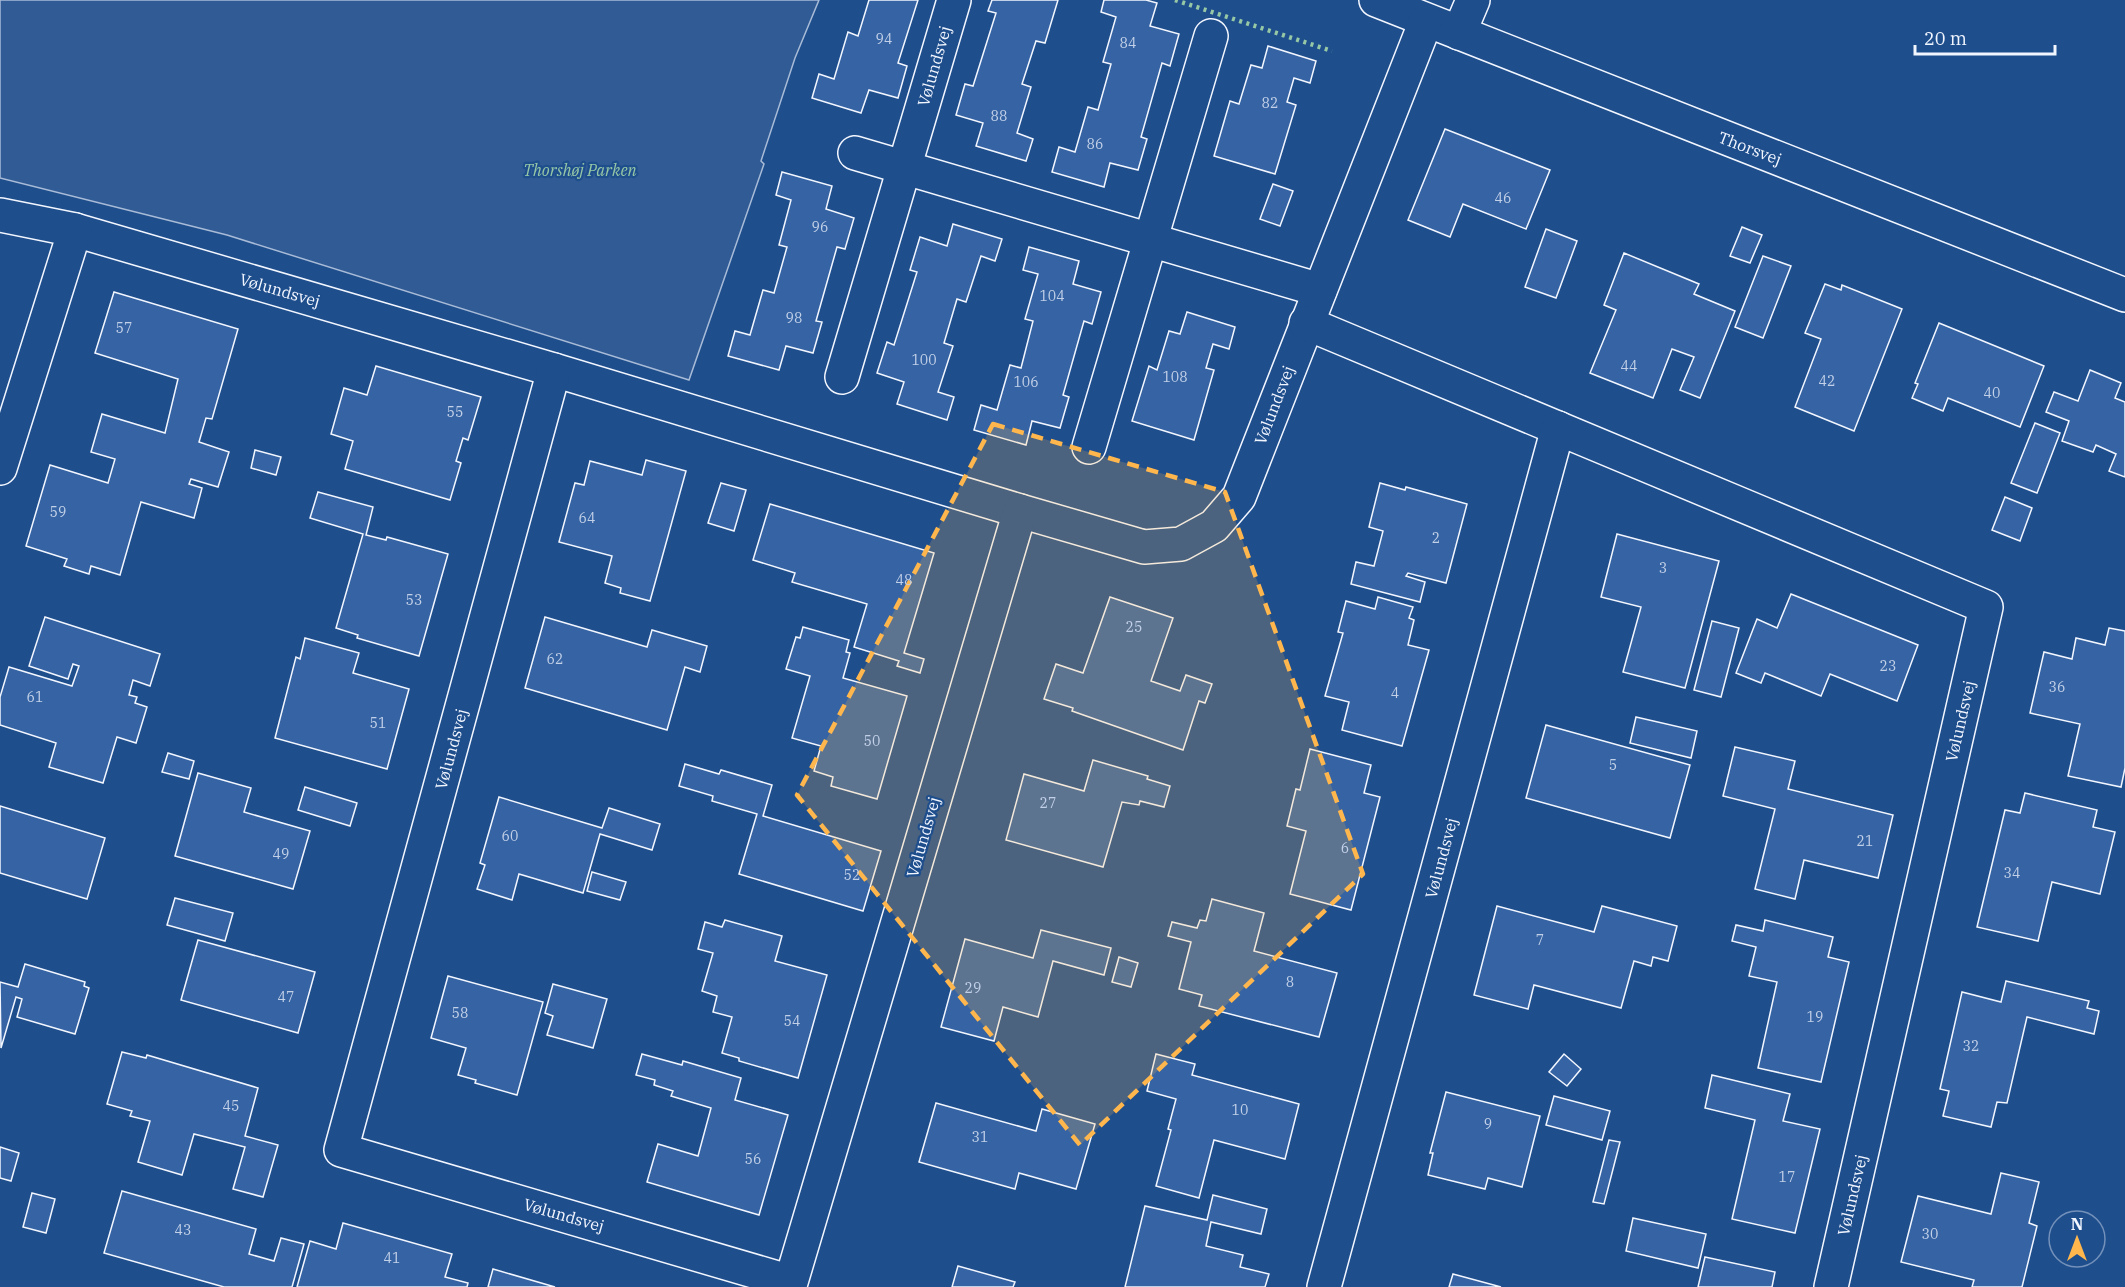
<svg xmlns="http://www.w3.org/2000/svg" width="2125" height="1287" viewBox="0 0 2125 1287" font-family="'IBM Plex Serif',serif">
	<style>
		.built { fill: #305b95; stroke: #a8bbd7; stroke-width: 1.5 }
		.building { fill: #3563a3; stroke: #f2f6ff; stroke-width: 1.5 }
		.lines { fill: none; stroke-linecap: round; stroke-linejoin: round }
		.minor-casing { stroke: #f2f6ff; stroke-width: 36 }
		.minor { stroke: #1f4e8c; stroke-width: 33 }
		.hedge { stroke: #97c8a6; stroke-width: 4.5; stroke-dasharray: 3 4.5; stroke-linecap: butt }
		.marked { fill: #ffb74d; fill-opacity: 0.2; stroke: #ffb74d; stroke-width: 4.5; stroke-dasharray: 12 8; stroke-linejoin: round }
		.labels { text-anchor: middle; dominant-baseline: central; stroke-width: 4.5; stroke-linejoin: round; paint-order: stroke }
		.number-label { font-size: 14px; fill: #c3d1e8 }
		.street-label { font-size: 16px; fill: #f2f6ff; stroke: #1f4e8c }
		.park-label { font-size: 16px; font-style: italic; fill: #97c8a6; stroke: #1f4e8c }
	</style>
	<rect width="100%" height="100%" fill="#1f4e8c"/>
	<polygon class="built" points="0,0 819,0 795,58 761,161 764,164 689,380 227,235 0,178"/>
	<g class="building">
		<polygon points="869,0 918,0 898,63 907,66 898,98 869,90 861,113 812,98 819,74 834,79 848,32 858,36"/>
		<polygon points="992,0 1058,0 1045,43 1036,41 1022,84 1031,87 1017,133 1033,139 1026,161 976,146 983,123 956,115 965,84 973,86 996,13 988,11"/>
		<polygon points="1104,0 1146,0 1157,3 1150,26 1179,34 1170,66 1162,63 1141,137 1147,139 1138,170 1110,163 1104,187 1052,172 1059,147 1075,152 1088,107 1098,110 1111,64 1103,62 1116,17 1101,12"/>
		<polygon points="1268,46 1316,61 1310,83 1294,78 1287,102 1296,105 1275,174 1214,156 1230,101 1239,104 1251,65 1262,68"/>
		<polygon points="1445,129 1550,170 1526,229 1463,204 1450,237 1408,220"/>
		<polygon points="782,172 832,186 826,209 854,218 845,249 837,247 816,321 822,322 813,353 786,346 779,370 728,356 735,331 750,335 763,290 774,293 787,247 779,245 791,200 776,195"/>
		<polygon points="1273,184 1293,191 1280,226 1260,219"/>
		<polygon points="953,224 1002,239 995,261 981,256 966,302 957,299 944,343 953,346 938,392 954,397 947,420 897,404 904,382 877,373 887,342 894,345 917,272 910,270 920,237 947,246"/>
		<polygon points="1742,227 1762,235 1750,263 1730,256"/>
		<polygon points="1546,229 1577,241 1556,298 1525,287"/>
		<polygon points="1029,247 1079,261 1073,284 1101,292 1092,324 1084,321 1063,395 1069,397 1060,428 1032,421 1026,445 974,430 981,405 997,410 1010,365 1021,368 1033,321 1025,319 1038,274 1023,270"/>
		<polygon points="1624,253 1699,284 1694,294 1735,311 1700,398 1680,390 1694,357 1672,349 1653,398 1590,373 1616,310 1604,305"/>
		<polygon points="1763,256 1791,266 1763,338 1735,327"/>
		<polygon points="1825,284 1841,290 1842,285 1902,309 1854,431 1795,407 1821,339 1805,333"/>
		<polygon points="114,292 238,329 212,419 206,418 199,442 229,452 218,487 191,479 189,484 202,488 194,518 141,502 120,575 91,566 89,574 64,566 67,559 26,546 50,465 108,483 115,459 91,452 102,414 165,433 178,379 95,353"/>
		<polygon points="1187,312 1235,327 1229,349 1213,344 1206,368 1214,370 1194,440 1132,421 1149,366 1157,370 1169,331 1180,334"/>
		<polygon points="1939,323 2044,366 2020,427 1948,398 1943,411 1912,398 1918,384 1915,383"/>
		<polygon points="376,366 481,397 468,440 463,438 456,461 461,463 450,500 345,469 353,441 331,434 344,388 367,395"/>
		<polygon points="2090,370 2121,383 2115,398 2125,402 2125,477 2109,471 2116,454 2096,445 2093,452 2062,441 2069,421 2046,412 2054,392 2078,401"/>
		<polygon points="2035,423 2060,433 2037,493 2011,483"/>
		<polygon points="255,450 281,457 276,475 251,468"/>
		<polygon points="646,460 686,471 650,601 620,593 621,588 605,583 612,556 559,542 575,483 584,485 590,461 642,475"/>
		<polygon points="721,483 746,490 734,531 708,523"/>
		<polygon points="1380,483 1405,490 1406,487 1467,504 1446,583 1408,573 1406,576 1425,582 1420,602 1351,584 1356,562 1374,566 1383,531 1369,527"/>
		<polygon points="318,492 373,507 366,535 386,540 387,537 448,554 419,656 357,638 358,635 336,628 363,534 310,518"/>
		<polygon points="2005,497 2032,508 2020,541 1992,530"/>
		<polygon points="770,504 934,553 904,653 924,659 920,673 897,666 899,661 854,647 867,604 792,582 795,573 753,560"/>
		<polygon points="1617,534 1719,561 1685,688 1623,672 1641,607 1601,597"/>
		<polygon points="1791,594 1918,645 1897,701 1830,674 1821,696 1765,673 1761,683 1736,673 1757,619 1777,628"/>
		<polygon points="1110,597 1173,618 1151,681 1180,691 1186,675 1212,684 1205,703 1199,701 1183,750 1072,711 1073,708 1044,699 1056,664 1083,673"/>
		<polygon points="1378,597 1413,607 1409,618 1414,620 1408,645 1429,650 1402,746 1342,730 1349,702 1325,696 1343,633 1338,632 1346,601 1375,609"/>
		<polygon points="45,617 160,654 150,686 133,680 129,695 137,697 135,703 147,707 136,743 117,737 103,783 49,767 56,743 0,725 0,697 9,667 72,686 79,666 73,664 68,679 29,666"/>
		<polygon points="545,617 647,647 652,630 707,646 700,672 685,667 667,730 525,688"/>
		<polygon points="1712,621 1739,628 1721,697 1694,690"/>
		<polygon points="803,627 849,640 846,652 850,653 843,678 907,696 877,799 831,786 833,777 814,771 821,746 792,738 810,676 786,669 796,637 800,638"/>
		<polygon points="2109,628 2125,631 2125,768 2121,787 2068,776 2080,724 2030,713 2044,652 2072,659 2076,638 2105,645"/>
		<polygon points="305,638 359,653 353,673 409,689 387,769 275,738 296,657 300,659"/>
		<polygon points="1636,717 1697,731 1691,758 1630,743"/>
		<polygon points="1546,725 1690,765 1670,838 1526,798"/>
		<polygon points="1735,747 1795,761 1788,789 1893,815 1878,878 1804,860 1795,899 1755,889 1775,809 1723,796"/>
		<polygon points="1310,749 1371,765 1364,793 1380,797 1351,910 1290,894 1306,831 1287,826 1296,789 1300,790"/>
		<polygon points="168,753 194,761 189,779 162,772"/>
		<polygon points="1093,760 1148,776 1147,779 1170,786 1164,807 1140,801 1139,805 1122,802 1103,867 1006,840 1024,774 1084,791"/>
		<polygon points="685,764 719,774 721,770 772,785 763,816 881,851 863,911 739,874 757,814 712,801 713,796 679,786"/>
		<polygon points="198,773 251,788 244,812 310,831 293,889 175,856"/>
		<polygon points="305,787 357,803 350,826 298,810"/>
		<polygon points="2025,793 2097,810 2093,827 2115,832 2100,894 2052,882 2038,941 1977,927 2005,810 2020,813"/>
		<polygon points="499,797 602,828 609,808 660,824 652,850 600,834 583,893 519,874 512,900 477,889 485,865 480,863"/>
		<polygon points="0,806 105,838 87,899 0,873"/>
		<polygon points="592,872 626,882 620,900 587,891"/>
		<polygon points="175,898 233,913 225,941 167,925"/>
		<polygon points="1212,899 1264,913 1254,951 1337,973 1319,1037 1199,1006 1202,995 1179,989 1191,942 1168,936 1172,922 1197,928 1200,920 1206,921"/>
		<polygon points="1497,906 1594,932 1602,906 1677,926 1668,961 1653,957 1651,966 1634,961 1621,1008 1534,985 1528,1009 1474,995"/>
		<polygon points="725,920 782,936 775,961 827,975 798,1078 739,1061 739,1058 722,1053 732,1017 713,1012 717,996 702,991 713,953 698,949 705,922 722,927"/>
		<polygon points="1765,920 1833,937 1828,957 1849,962 1821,1082 1758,1068 1777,982 1749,976 1756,947 1732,941 1736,925 1763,931"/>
		<polygon points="1041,930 1111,948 1104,975 1053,961 1038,1017 1003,1007 994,1041 941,1027 965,939 1033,958"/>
		<polygon points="198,940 315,972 298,1033 181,1000"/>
		<polygon points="1119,957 1138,963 1131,987 1112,982"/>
		<polygon points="25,964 85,982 84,986 89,988 75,1034 17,1017 22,999 16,997 1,1048 0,982 18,987"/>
		<polygon points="448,976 543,1002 517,1095 475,1083 476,1080 458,1075 466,1048 431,1038"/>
		<polygon points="2006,981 2089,1001 2087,1008 2099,1011 2094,1034 2027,1017 2007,1103 1997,1102 1991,1127 1943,1116 1949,1091 1940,1089 1962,992 2001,1002"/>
		<polygon points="553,984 607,999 593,1048 547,1035 553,1016 545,1013"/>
		<polygon points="122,1052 146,1058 147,1055 258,1088 245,1136 278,1145 263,1197 233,1189 245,1147 194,1134 182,1175 138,1162 150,1121 130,1116 132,1111 107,1104"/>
		<polygon points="642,1054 682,1065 683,1061 741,1078 735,1100 788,1115 759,1215 647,1182 658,1144 698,1156 711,1108 671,1096 673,1091 654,1085 655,1080 636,1075"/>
		<polygon points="1156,1054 1195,1064 1192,1075 1299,1104 1285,1159 1214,1140 1199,1198 1156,1186 1171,1130 1168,1129 1176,1099 1147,1091"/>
		<polygon points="1564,1054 1581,1069 1567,1086 1549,1072"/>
		<polygon points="1712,1075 1790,1094 1783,1121 1820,1129 1795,1233 1732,1219 1755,1120 1705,1108"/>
		<polygon points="1446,1092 1540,1116 1522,1187 1488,1178 1485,1189 1428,1175 1433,1153 1430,1153"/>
		<polygon points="1554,1096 1610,1111 1602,1140 1546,1125"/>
		<polygon points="936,1103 1036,1131 1042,1109 1095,1124 1076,1189 1019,1173 1015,1189 919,1162"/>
		<polygon points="1609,1140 1620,1142 1604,1204 1593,1202"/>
		<polygon points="0,1147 19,1153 11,1181 0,1178"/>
		<polygon points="2001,1173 2039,1182 2029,1223 2037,1226 2022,1287 1972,1287 1974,1280 1901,1262 1918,1196 1991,1214"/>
		<polygon points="122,1191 256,1229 249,1254 274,1261 281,1238 304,1244 292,1287 224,1287 104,1253"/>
		<polygon points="32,1193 55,1199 46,1233 23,1227"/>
		<polygon points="1213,1195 1267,1209 1261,1234 1211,1222 1206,1246 1243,1255 1240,1267 1269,1274 1265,1287 1125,1287 1145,1206 1207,1220"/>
		<polygon points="1633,1218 1706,1234 1698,1268 1626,1251"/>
		<polygon points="343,1223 452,1254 445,1277 468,1283 467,1287 297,1287 310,1241 336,1249"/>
		<polygon points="1705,1257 1775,1272 1772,1287 1698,1287"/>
		<polygon points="958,1266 1015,1282 1013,1287 952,1287"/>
		<polygon points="493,1269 555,1287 488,1287"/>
		<polygon points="1453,1274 1501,1287 1449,1287"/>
	</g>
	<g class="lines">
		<g class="minor-casing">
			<g id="minor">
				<polyline points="1376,0 2125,295"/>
				<polyline points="1459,33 1473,0"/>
				<polyline points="855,153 1320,290"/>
				<polyline points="0,215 75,230 554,370 1020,511 1144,547 1181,544 1214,526 1239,497 1426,21"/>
				<polyline points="1306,323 1986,607 1831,1287"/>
				<polyline points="554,370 341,1150 791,1282 1020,511"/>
				<polyline points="842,377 954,0"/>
				<polyline points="1089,447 1211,36"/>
				<polyline points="0,468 75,230"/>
				<polyline points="1324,1287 1558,428"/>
			</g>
		</g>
		<use href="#minor" class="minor"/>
		<polyline class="hedge" points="1175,0 1332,51"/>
	</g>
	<path class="marked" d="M993 424 1225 492 1363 874 1080 1145 797 795Z"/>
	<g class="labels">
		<g class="number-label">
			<text x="884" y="39">94</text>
			<text x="1128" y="43">84</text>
			<text x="1270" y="103">82</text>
			<text x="999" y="116">88</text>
			<text x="1095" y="144">86</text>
			<text x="1503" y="198">46</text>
			<text x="820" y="227">96</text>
			<text x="1052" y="296">104</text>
			<text x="794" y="318">98</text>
			<text x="124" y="328">57</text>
			<text x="924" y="360">100</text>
			<text x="1629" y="366">44</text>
			<text x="1175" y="377">108</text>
			<text x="1827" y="381">42</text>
			<text x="1026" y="382">106</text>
			<text x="1992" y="393">40</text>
			<text x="455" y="412">55</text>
			<text x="58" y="512">59</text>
			<text x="587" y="518">64</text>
			<text x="1436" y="538">2</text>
			<text x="1663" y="568">3</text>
			<text x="904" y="580">48</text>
			<text x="414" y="600">53</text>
			<text x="1134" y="627">25</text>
			<text x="555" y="659">62</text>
			<text x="1888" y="666">23</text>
			<text x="2057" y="687">36</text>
			<text x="1395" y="693">4</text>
			<text x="35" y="697">61</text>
			<text x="378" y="723">51</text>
			<text x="872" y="741">50</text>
			<text x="1613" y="765">5</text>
			<text x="1048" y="803">27</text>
			<text x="510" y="836">60</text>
			<text x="1865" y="841">21</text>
			<text x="1345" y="848">6</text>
			<text x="281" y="854">49</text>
			<text x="2012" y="873">34</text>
			<text x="852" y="875">52</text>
			<text x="1540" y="940">7</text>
			<text x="1290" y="982">8</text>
			<text x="973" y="988">29</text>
			<text x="286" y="997">47</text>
			<text x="460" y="1013">58</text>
			<text x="1815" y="1017">19</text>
			<text x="792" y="1021">54</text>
			<text x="1971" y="1046">32</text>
			<text x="231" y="1106">45</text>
			<text x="1240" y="1110">10</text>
			<text x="1488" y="1124">9</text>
			<text x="980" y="1137">31</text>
			<text x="753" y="1159">56</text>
			<text x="1787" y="1177">17</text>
			<text x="183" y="1230">43</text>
			<text x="1930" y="1234">30</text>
			<text x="392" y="1258">41</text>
		</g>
		<g class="street-label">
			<text transform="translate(934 66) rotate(-74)">Vølundsvej</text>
			<text transform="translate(1750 148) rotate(21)">Thorsvej</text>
			<text transform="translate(280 290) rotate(16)">Vølundsvej</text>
			<text transform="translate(1274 405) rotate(-69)">Vølundsvej</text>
			<text transform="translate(1960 721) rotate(-77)">Vølundsvej</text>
			<text transform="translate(451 749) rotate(-75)">Vølundsvej</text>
			<text transform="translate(923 837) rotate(-74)">Vølundsvej</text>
			<text transform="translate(1441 858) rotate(-75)">Vølundsvej</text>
			<text transform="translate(1852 1195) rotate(-77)">Vølundsvej</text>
			<text transform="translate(564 1215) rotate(16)">Vølundsvej</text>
		</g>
		<g class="park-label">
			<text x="580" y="170">Thorshøj Parken</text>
		</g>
	</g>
	<g transform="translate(2077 1239)"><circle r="28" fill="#1f4e8c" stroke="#7391ba" stroke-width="1.5"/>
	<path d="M0-4.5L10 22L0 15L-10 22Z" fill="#ffb74d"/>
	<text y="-9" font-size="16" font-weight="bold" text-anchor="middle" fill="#f2f6ff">N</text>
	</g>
	<path d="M1915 45v9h140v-9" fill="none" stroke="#f2f6ff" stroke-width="3"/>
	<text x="1924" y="45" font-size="18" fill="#f2f6ff" stroke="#1f4e8c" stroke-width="4.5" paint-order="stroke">20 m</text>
</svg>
